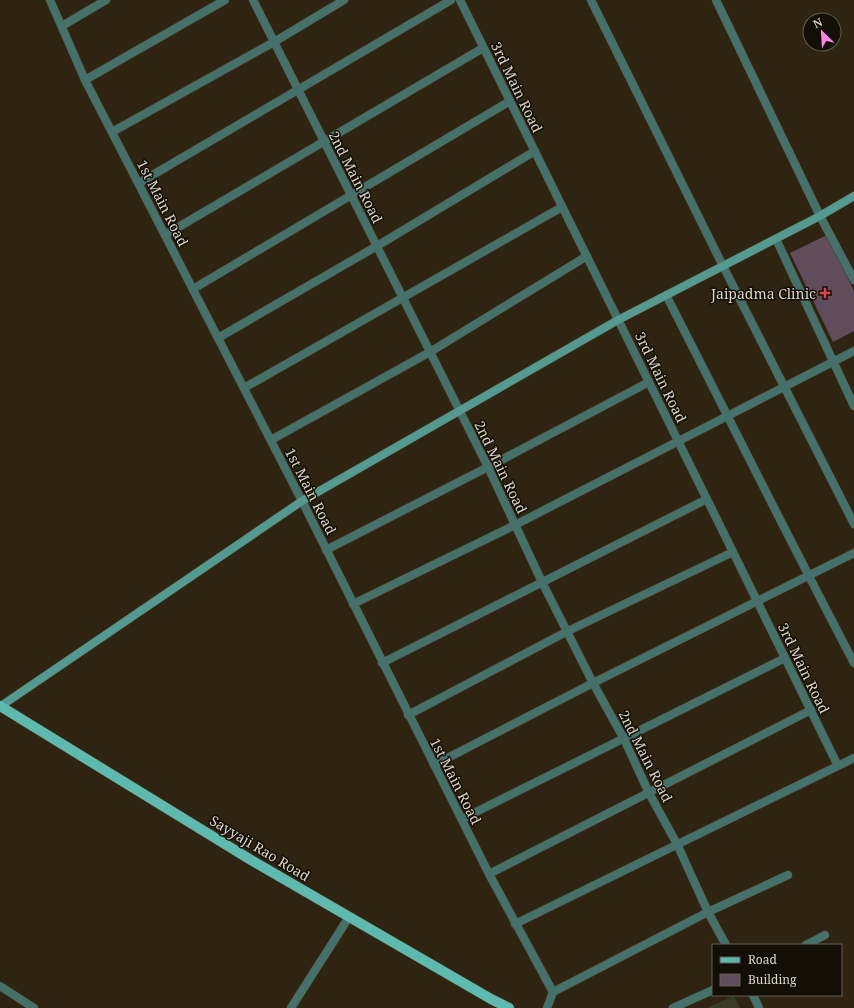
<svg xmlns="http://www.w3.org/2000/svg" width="854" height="1008" viewBox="0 0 854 1008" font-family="'Noto Serif',serif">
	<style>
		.green { fill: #393a28 }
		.building { fill: #604c5a }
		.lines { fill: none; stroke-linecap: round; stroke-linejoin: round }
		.lane-casing { stroke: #4b402e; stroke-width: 9 }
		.street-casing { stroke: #4b402e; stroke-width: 9 }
		.secondary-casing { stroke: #4b402e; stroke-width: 9 }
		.primary-casing { stroke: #4b402e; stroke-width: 11 }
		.lane { stroke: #46706a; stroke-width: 8 }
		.street { stroke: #46706a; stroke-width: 8 }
		.secondary { stroke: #559a91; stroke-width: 8 }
		.primary { stroke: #5ebaaf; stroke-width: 10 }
		.health-dot { fill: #e0444e; stroke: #130e06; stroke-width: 1.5 }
		.labels { text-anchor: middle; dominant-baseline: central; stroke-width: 3; stroke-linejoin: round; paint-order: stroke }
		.street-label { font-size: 14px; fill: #dcd5c9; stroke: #130e06 }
		.poi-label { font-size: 14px; fill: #dcd5c9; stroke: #130e06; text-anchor: end }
	</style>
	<rect width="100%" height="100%" fill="#2f2411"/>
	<polygon class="green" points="734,996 740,1008 707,1008"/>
	<polygon class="building" points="827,235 854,291 854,331 833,342 790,253"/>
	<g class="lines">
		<g class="lane-casing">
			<g id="lane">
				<polyline points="0,986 34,1008"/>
				<polyline points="291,1008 349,917"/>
			</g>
		</g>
		<g class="street-casing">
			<g id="street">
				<polyline points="50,0 85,80 302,501 489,874 553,992"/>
				<polyline points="253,0 488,467 542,582 593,683 624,739 649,793 677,844 708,912 726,945"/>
				<polyline points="460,0 733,552 838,766"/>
				<polyline points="591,0 723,266 854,524"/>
				<polyline points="716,0 820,216 854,280"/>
				<polyline points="62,26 106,0"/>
				<polyline points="85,80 225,0"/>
				<polyline points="112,132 274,42 344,0"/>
				<polyline points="139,183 451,0"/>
				<polyline points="165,235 483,48"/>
				<polyline points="776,239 854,406"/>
				<polyline points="193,289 510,101"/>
				<path d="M666 295C729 418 790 541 854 663"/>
				<polyline points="218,338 377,246 535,151"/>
				<polyline points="244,388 562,207"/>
				<polyline points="271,440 430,352 587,256"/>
				<polyline points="326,550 488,467 649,382"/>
				<polyline points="353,604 515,525 854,351"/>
				<polyline points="382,663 707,499"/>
				<polyline points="408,715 568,631 733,552"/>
				<polyline points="434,765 593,683 854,553"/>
				<polyline points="462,819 785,658"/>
				<polyline points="489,874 811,710"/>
				<polyline points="515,924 854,758"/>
				<polyline points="806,945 825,935"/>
				<polyline points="753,995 759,1008"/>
				<polyline points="547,1008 553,992 708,912 788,875"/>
				<polyline points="673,1008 713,990"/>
			</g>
		</g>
		<g class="secondary-casing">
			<polyline id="secondary" points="1,706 302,501 618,320 820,216 854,196"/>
		</g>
		<g class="primary-casing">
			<polyline id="primary" points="0,706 251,860 491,999 509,1008"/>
		</g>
		<use href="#lane" class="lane"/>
		<use href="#street" class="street"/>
		<use href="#secondary" class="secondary"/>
		<use href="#primary" class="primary"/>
	</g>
	<path class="health-dot" d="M823 287h4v4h4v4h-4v4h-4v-4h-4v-4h4z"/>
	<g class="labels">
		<g class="street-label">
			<text transform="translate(517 87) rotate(64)">3rd Main Road</text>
			<text transform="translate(356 177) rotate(63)">2nd Main Road</text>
			<text transform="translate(163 203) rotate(63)">1st Main Road</text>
			<text transform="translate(661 377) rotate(64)">3rd Main Road</text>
			<text transform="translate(501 467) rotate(64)">2nd Main Road</text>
			<text transform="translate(311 491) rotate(63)">1st Main Road</text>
			<text transform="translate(804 668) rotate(64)">3rd Main Road</text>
			<text transform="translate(646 756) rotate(63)">2nd Main Road</text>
			<text transform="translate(456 781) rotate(63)">1st Main Road</text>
			<text transform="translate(260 848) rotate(31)">Sayyaji Rao Road</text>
		</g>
		<g class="poi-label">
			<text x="816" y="293">Jaipadma Clinic</text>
		</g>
	</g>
	<rect x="712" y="944" width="130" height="52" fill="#130e06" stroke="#635e54"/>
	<rect x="720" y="957" width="20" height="6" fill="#5ebaaf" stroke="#635e54"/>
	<text x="748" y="964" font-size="12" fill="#dcd5c9">Road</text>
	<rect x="720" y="974" width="20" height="12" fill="#604c5a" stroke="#635e54"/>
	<text x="748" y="984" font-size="12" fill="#dcd5c9">Building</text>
	<g transform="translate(822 32) rotate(335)"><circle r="19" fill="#130e06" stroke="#635e54"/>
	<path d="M0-3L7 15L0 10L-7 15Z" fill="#fc86e3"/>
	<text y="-6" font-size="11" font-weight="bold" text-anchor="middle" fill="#dcd5c9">N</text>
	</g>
</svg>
